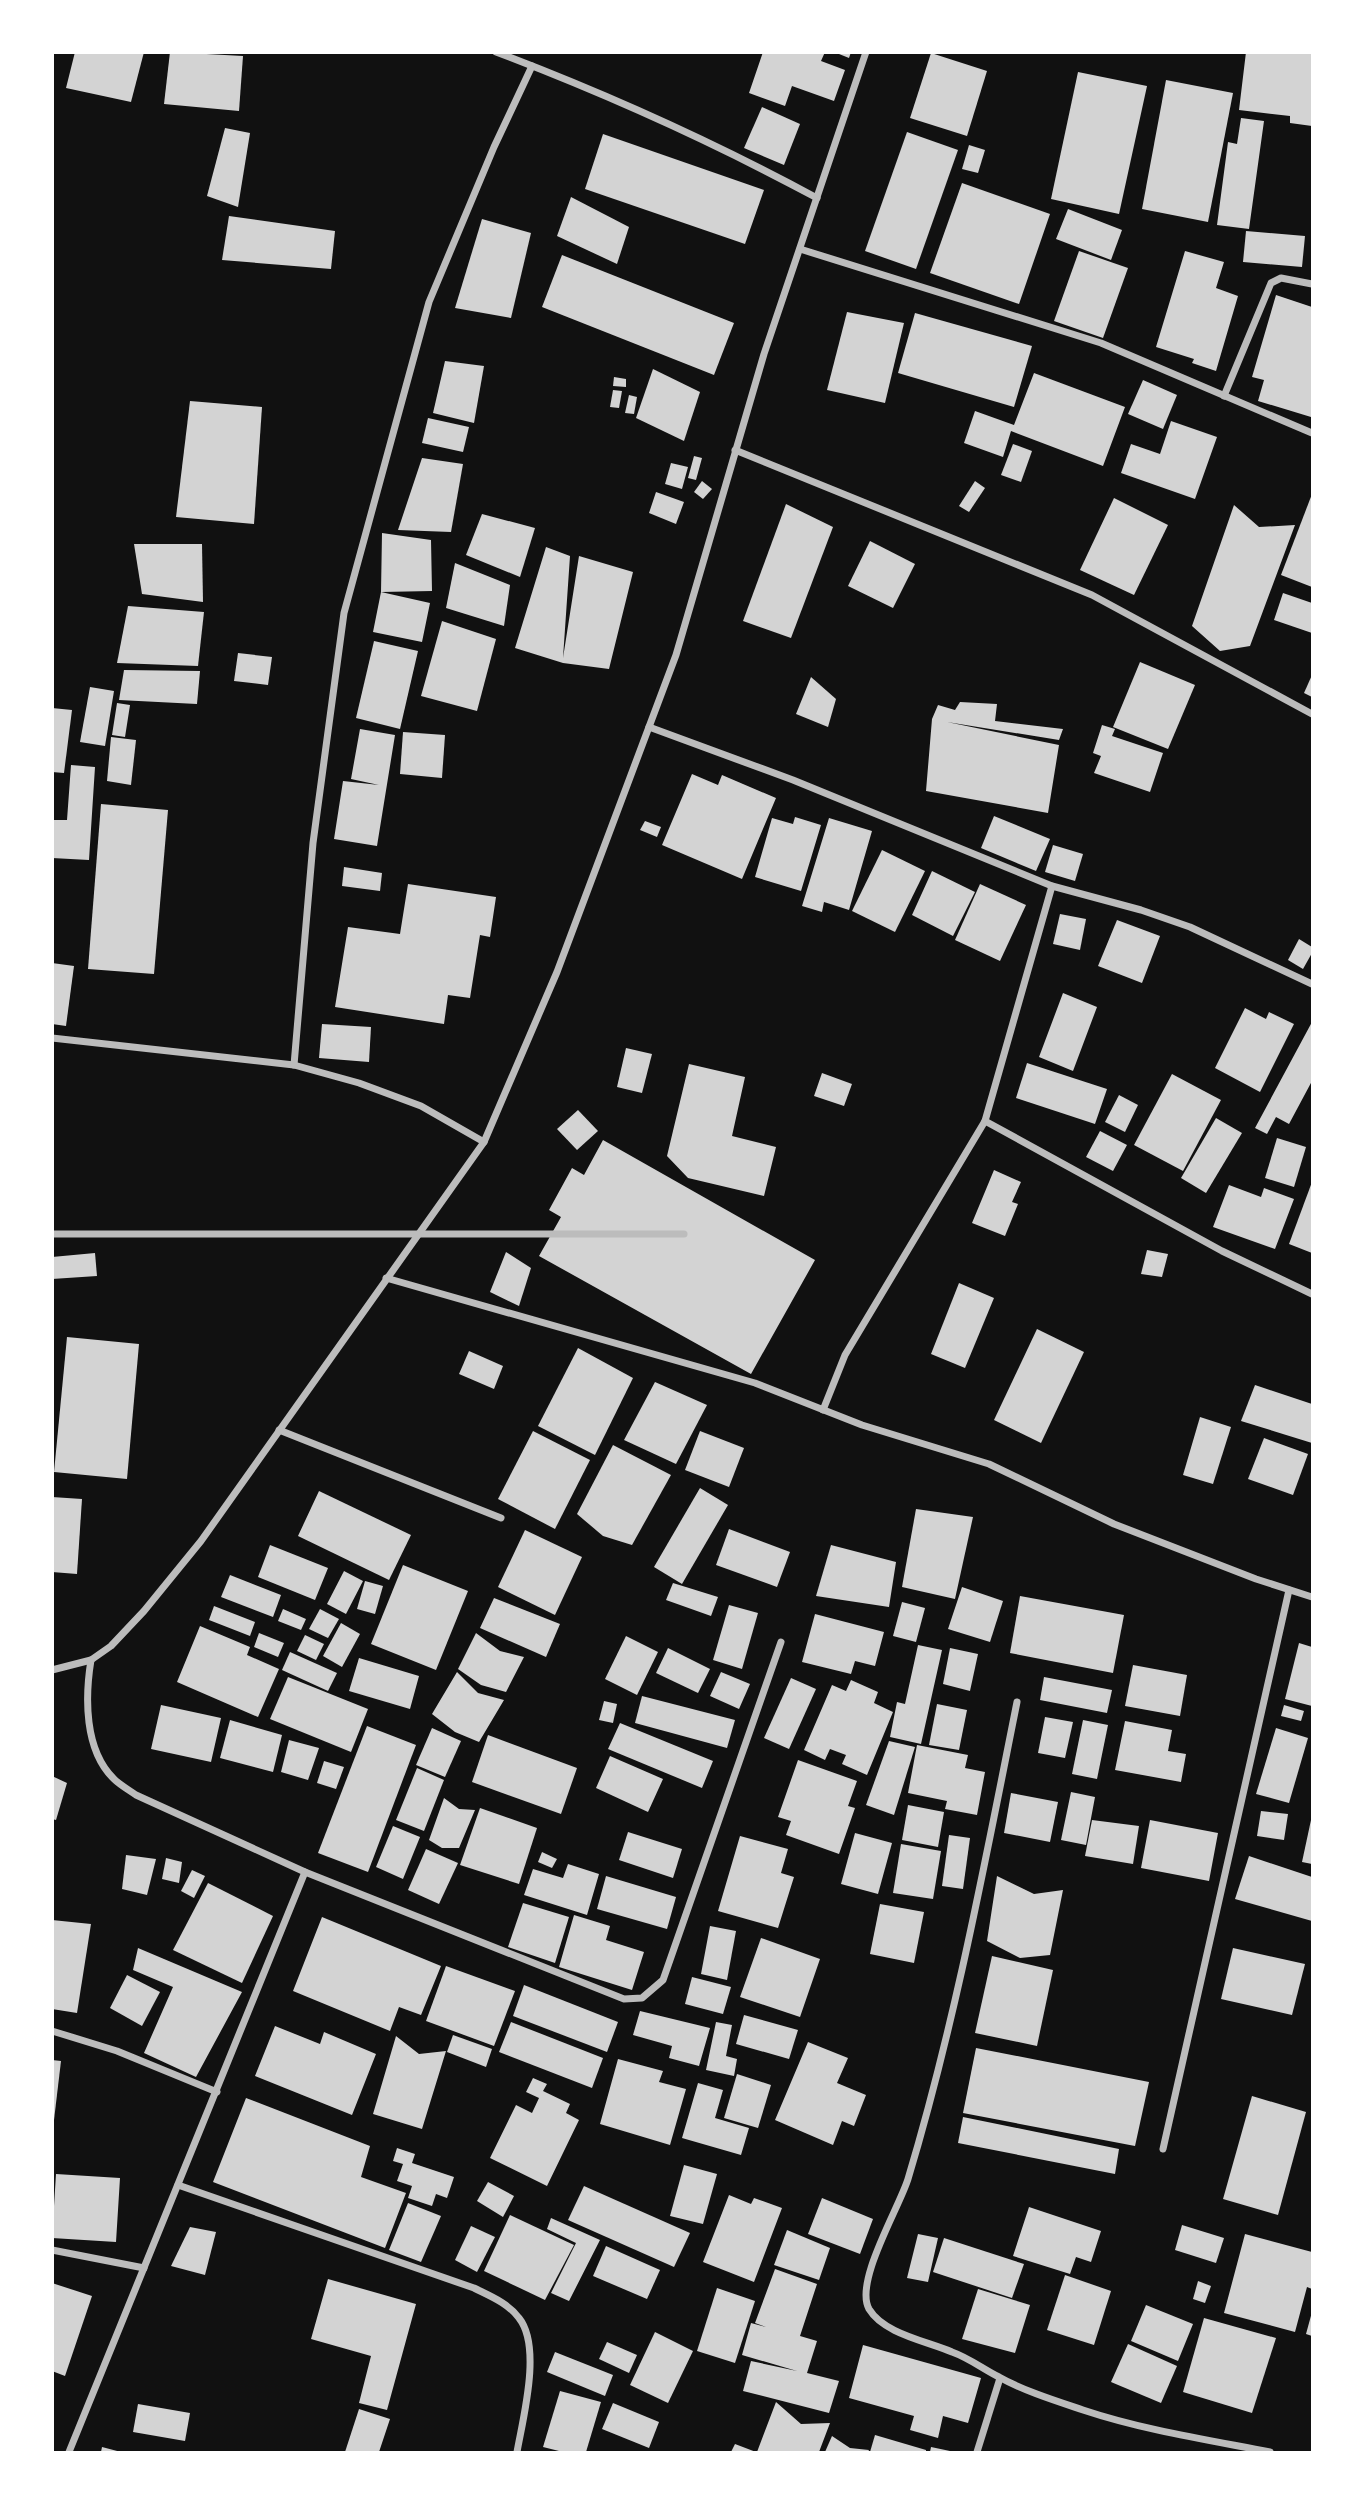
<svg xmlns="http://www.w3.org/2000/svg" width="1365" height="2505" viewBox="0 0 1365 2505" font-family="'Titillium Web',sans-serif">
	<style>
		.building { fill: #d3d3d3 }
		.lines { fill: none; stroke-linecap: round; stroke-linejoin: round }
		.minor { stroke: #bcbcbc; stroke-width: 7 }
	</style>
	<rect width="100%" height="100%" fill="#111"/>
	<g class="building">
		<polygon points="75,52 144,52 131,102 66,88"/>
		<polygon points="170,52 243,56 239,111 164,104"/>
		<polygon points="763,52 825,52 821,61 845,70 834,101 792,86 785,106 749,93"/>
		<polygon points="834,52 851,52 849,58"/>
		<polygon points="1246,52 1312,52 1312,126 1290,123 1290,116 1239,110"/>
		<polygon points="931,53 987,71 967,136 910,118"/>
		<polygon points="1078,72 1147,86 1119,214 1051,199"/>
		<polygon points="1166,80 1233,93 1208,222 1142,209"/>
		<polygon points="762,107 800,124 784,165 744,148"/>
		<polygon points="1241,118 1264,121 1249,229 1217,225 1228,142 1237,144"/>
		<polygon points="225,128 250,133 238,207 207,196"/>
		<polygon points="907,132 958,150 916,269 865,251"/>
		<polygon points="603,134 764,190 745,244 585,189"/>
		<polygon points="969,145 985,150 978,173 962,169"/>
		<polygon points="962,183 1050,214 1019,304 930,273"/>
		<polygon points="571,197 629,227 617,264 557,236"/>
		<polygon points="1068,209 1122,230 1111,260 1056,239"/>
		<polygon points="229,216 335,231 331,269 222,260"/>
		<polygon points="482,219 531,233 511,318 455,308"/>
		<polygon points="1246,231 1305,236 1302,267 1243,262"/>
		<polygon points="1079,251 1128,268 1103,338 1054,321"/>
		<polygon points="1185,251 1224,262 1216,288 1238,296 1216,371 1192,363 1194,359 1156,347"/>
		<polygon points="562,255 734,323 714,375 542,307"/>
		<polygon points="1276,295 1312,307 1311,417 1258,401 1264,380 1252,377"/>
		<polygon points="847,312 904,323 885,403 827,390"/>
		<polygon points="915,313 1032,346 1014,407 898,373"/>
		<polygon points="445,361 484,366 474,423 433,413"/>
		<polygon points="653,369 700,392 684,441 636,418"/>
		<polygon points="1034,373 1125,407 1103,466 1011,431 1003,457 964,443 975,411 1014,425"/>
		<polygon points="614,377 626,379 626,387 613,386"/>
		<polygon points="1143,380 1177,395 1163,429 1128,414"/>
		<polygon points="613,390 622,391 619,408 610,407"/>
		<polygon points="629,395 637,397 634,414 625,413"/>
		<polygon points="190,401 262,407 254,524 176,517"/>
		<polygon points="428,418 469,427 463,452 422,443"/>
		<polygon points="1171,421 1217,437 1195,499 1121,473 1131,444 1160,454"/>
		<polygon points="1013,444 1032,451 1021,482 1001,475"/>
		<polygon points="694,456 702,458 696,480 688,478"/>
		<polygon points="422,458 463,464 451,532 398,530"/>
		<polygon points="671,463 688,467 682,489 665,484"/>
		<polygon points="702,481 712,489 703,499 694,492"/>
		<polygon points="975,481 985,488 969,512 959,506"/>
		<polygon points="656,492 684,502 676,524 649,513"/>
		<polygon points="1312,494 1312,587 1281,575"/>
		<polygon points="1114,498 1168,525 1134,595 1080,570"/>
		<polygon points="786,504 833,527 791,638 743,621"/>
		<polygon points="1234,505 1259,527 1295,525 1250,646 1220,651 1192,626"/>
		<polygon points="482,514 535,528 520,577 466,555"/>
		<polygon points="382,533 431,540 432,591 381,592 430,603 422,642 373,632 381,592"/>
		<polygon points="870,541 915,564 893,608 848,586"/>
		<polygon points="134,544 202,544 203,602 142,594"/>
		<polygon points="546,547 570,556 563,658 579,556 633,572 609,669 563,663 515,648"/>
		<polygon points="455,563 510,585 504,626 446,608"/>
		<polygon points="1283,593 1312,603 1312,633 1274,620"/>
		<polygon points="128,606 204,612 198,666 117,663"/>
		<polygon points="442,621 496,639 477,711 421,696"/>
		<polygon points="374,641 418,651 400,729 356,718"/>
		<polygon points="238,653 272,657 268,685 234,681"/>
		<polygon points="1140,662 1195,685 1168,749 1113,727"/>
		<polygon points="124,670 200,671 197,704 119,700"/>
		<polygon points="1312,675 1312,697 1304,693"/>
		<polygon points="811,677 836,699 828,727 796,714"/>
		<polygon points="90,687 114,691 105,746 80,742"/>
		<polygon points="960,702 997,704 995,721 1063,729 1059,740 947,722 1059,745 1048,813 926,791 932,719 938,705 955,710"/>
		<polygon points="117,703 130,705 125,737 112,735"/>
		<polygon points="52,708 72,710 64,773 52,772"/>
		<polygon points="1102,725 1115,729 1112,736 1163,753 1150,792 1094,773 1101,756 1093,753"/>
		<polygon points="360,729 395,735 377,846 334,839 343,781 379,785 351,779"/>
		<polygon points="403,732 445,735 442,778 400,774"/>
		<polygon points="111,737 136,740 131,785 107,781"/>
		<polygon points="71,765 95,767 89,860 52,858 52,820 67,820"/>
		<polygon points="692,774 718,785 722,775 776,798 742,879 662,845"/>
		<polygon points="101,804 168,810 154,974 88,969"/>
		<polygon points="994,816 1050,839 1036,871 981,848"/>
		<polygon points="795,817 821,825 801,891 755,877 772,818 793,824"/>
		<polygon points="829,818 872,831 849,910 824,902 822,912 802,906"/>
		<polygon points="645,821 661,827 657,837 640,830"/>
		<polygon points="1053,845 1083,854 1075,881 1045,872"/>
		<polygon points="882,850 925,871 895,932 852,911"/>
		<polygon points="344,867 382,873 380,891 342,886"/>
		<polygon points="932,871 975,892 953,936 912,915"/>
		<polygon points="408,884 496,897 490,937 480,935 470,998 448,995 444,1024 335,1007 348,927 400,934"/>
		<polygon points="980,884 1026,905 1000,961 955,940"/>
		<polygon points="1060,914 1086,919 1080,950 1053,944"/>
		<polygon points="1117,920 1160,936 1142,983 1098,966"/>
		<polygon points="1299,939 1312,947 1312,953 1303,969 1288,960"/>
		<polygon points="52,963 74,966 66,1026 52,1024"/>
		<polygon points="1063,993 1097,1007 1073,1071 1039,1057"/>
		<polygon points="1245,1008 1266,1019 1269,1012 1294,1024 1260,1092 1215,1068"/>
		<polygon points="1312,1022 1312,1081 1289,1124 1276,1117 1267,1134 1255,1128"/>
		<polygon points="322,1024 371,1027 369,1062 319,1058"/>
		<polygon points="626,1048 652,1054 642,1093 617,1087"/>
		<polygon points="1027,1063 1107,1089 1095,1124 1016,1098"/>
		<polygon points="689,1064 745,1077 732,1136 776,1147 764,1196 688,1178 667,1156"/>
		<polygon points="822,1073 852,1084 844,1106 814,1096"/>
		<polygon points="1172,1074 1221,1100 1183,1171 1134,1145"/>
		<polygon points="1119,1095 1138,1105 1125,1132 1105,1122"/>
		<polygon points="578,1110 598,1131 577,1150 557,1129"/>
		<polygon points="1216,1118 1242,1133 1206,1193 1181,1178"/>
		<polygon points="1100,1131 1127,1145 1113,1171 1086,1157"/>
		<polygon points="1277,1138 1306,1147 1294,1187 1265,1178"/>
		<polygon points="603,1140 815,1260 751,1374 539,1256 561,1217 549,1210 572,1168 584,1175"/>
		<polygon points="994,1170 1021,1182 1012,1202 1018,1204 1005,1236 972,1223"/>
		<polygon points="1312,1182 1312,1253 1289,1244"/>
		<polygon points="1229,1185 1261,1197 1264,1188 1294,1199 1275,1249 1213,1227"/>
		<polygon points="1147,1250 1168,1254 1162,1277 1141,1274"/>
		<polygon points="506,1252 531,1268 519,1306 490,1292"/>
		<polygon points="95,1253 97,1276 52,1279 52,1257"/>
		<polygon points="959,1283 994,1298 965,1368 931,1354"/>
		<polygon points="1037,1329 1084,1352 1041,1443 994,1420"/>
		<polygon points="67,1337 139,1344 127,1479 54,1472"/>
		<polygon points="578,1348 633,1378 595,1455 538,1426"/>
		<polygon points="469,1351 503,1366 494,1389 459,1374"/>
		<polygon points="655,1382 707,1405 676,1464 624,1440"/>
		<polygon points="1255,1385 1312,1404 1312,1443 1241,1421"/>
		<polygon points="1200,1417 1231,1427 1213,1484 1183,1475"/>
		<polygon points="533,1431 590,1460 555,1529 498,1499"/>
		<polygon points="700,1431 744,1448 729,1487 685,1470"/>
		<polygon points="1264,1438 1308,1454 1293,1495 1248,1479"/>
		<polygon points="613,1445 671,1475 632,1545 603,1536 577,1514"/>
		<polygon points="700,1488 728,1505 682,1584 654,1567"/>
		<polygon points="319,1491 411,1535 389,1580 298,1536"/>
		<polygon points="52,1497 82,1499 77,1574 52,1572"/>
		<polygon points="916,1509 973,1517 955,1599 902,1587"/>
		<polygon points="729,1529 790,1552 777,1587 716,1565"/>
		<polygon points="525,1530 582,1557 555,1615 498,1587"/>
		<polygon points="270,1545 328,1568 315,1600 258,1577"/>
		<polygon points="831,1545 896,1562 889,1607 816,1596"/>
		<polygon points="403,1565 468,1591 436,1670 371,1644"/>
		<polygon points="344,1571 363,1581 346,1614 327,1604"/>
		<polygon points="230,1575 281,1595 273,1617 221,1597"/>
		<polygon points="365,1581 383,1586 375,1614 357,1609"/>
		<polygon points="673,1583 718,1597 711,1616 666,1600"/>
		<polygon points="962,1587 1003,1601 990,1642 948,1629"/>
		<polygon points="1020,1596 1124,1615 1113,1673 1010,1653"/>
		<polygon points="494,1598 560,1624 546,1657 480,1628"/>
		<polygon points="902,1602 925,1608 916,1642 893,1636"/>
		<polygon points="729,1605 758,1613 742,1669 713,1660"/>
		<polygon points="214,1606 255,1622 250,1636 209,1620"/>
		<polygon points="283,1609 306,1619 301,1630 278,1621"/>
		<polygon points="320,1609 339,1619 328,1638 309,1629"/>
		<polygon points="815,1614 884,1632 875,1666 855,1661 851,1674 802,1662"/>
		<polygon points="341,1623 360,1634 342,1667 323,1656"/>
		<polygon points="200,1626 250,1647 247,1655 279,1669 258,1717 177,1682"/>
		<polygon points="259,1633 284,1643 278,1657 254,1647"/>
		<polygon points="476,1633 500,1651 524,1657 506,1692 481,1685 458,1669"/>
		<polygon points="305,1635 324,1644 316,1660 297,1651"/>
		<polygon points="626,1636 658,1652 637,1695 605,1679"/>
		<polygon points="1299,1643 1312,1647 1312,1706 1285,1699"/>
		<polygon points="918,1645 942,1650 921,1744 890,1737 897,1702 905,1704"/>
		<polygon points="668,1648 710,1669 698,1693 656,1673"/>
		<polygon points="950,1648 978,1654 970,1691 943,1684"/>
		<polygon points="290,1652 337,1673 328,1691 282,1670"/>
		<polygon points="359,1658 419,1676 410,1709 349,1691"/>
		<polygon points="1133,1665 1187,1675 1180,1716 1125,1706"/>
		<polygon points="457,1672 478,1693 504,1700 479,1742 455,1732 432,1714"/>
		<polygon points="721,1672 750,1684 739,1709 710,1696"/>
		<polygon points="288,1677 368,1709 351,1752 270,1719"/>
		<polygon points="1044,1677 1112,1690 1107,1713 1040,1700"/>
		<polygon points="791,1678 816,1689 789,1749 764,1738"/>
		<polygon points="851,1680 878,1692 874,1703 893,1712 867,1775 842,1764 846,1755 830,1749 825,1760 804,1750 832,1685 846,1691"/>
		<polygon points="642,1696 735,1720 727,1748 635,1723"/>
		<polygon points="604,1701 617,1704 613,1723 599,1720"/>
		<polygon points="937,1704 967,1710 959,1750 929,1745"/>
		<polygon points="161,1705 221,1718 211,1762 151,1749"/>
		<polygon points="1284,1705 1304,1711 1301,1721 1281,1716"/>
		<polygon points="1045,1717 1073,1722 1065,1758 1038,1753"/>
		<polygon points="230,1720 282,1735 273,1772 220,1758"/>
		<polygon points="1083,1720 1108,1725 1097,1779 1072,1774"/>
		<polygon points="1125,1721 1172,1730 1168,1751 1186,1754 1181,1782 1115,1770"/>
		<polygon points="620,1723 713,1761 702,1788 608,1749"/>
		<polygon points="367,1726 416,1745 368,1872 318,1853"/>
		<polygon points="432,1728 461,1741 445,1777 416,1765"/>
		<polygon points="1276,1728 1308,1738 1289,1803 1256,1794"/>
		<polygon points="488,1735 577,1768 561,1814 472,1782"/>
		<polygon points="289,1740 319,1748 308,1780 281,1772"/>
		<polygon points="889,1741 915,1747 894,1815 866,1805"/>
		<polygon points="917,1745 968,1755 965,1768 985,1772 977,1815 945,1809 947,1801 908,1793"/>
		<polygon points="610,1756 663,1779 648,1812 596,1788"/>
		<polygon points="798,1760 857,1781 848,1806 855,1808 839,1854 786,1835 791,1821 778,1817"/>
		<polygon points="324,1761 344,1767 336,1789 317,1783"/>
		<polygon points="417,1768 444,1780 424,1831 396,1820"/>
		<polygon points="52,1776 67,1783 56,1820 52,1819"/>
		<polygon points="1071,1792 1095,1797 1086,1845 1061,1840"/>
		<polygon points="1011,1793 1058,1802 1050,1842 1004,1833"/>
		<polygon points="444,1798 459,1809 475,1810 459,1848 442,1848 429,1840"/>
		<polygon points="908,1805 944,1812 938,1847 902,1840"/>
		<polygon points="480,1808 537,1828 519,1884 460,1865"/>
		<polygon points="1261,1811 1288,1814 1284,1840 1257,1836"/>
		<polygon points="1092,1820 1139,1826 1133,1864 1085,1856"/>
		<polygon points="1150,1820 1218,1833 1209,1881 1141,1868"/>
		<polygon points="1311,1820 1312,1820 1312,1864 1302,1862"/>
		<polygon points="393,1826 420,1837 403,1879 376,1867"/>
		<polygon points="628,1832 682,1849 673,1878 619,1860"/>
		<polygon points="855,1833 892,1843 878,1894 841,1884"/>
		<polygon points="949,1835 970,1838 963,1889 942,1886"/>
		<polygon points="740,1836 788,1849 781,1873 794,1877 778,1928 718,1911"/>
		<polygon points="901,1844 941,1851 933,1899 893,1893"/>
		<polygon points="426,1849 458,1863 439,1904 408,1890"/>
		<polygon points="542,1852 557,1859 552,1868 538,1862"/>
		<polygon points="126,1855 156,1859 147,1895 122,1889"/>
		<polygon points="1249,1856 1312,1877 1312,1921 1235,1899"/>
		<polygon points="166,1858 182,1862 179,1883 162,1879"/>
		<polygon points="568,1864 599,1874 587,1915 524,1895 533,1869 563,1878"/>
		<polygon points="192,1870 205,1876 194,1898 181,1891"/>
		<polygon points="606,1876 676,1897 667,1929 597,1909"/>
		<polygon points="997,1876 1034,1894 1063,1890 1050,1955 1020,1958 987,1941"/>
		<polygon points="208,1883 273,1916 242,1983 173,1950"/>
		<polygon points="523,1903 569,1917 555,1963 508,1947"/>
		<polygon points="880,1904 924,1912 914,1963 870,1954"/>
		<polygon points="574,1915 610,1926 606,1940 644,1952 632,1990 559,1967"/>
		<polygon points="322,1917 441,1966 421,2015 399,2007 390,2031 293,1991"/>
		<polygon points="52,1920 91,1924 77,2013 52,2009"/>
		<polygon points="710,1926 736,1931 727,1980 701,1974"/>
		<polygon points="761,1938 820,1959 800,2017 740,1997"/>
		<polygon points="138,1948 242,1992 196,2077 144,2053 173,1987 133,1970"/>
		<polygon points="1233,1948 1305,1964 1292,2015 1221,1999"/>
		<polygon points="992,1956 1053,1970 1037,2046 975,2033"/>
		<polygon points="446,1966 515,1991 494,2046 426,2021"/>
		<polygon points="127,1975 160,1992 142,2026 110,2008"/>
		<polygon points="692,1977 731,1987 723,2014 685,2004"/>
		<polygon points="524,1985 618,2022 607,2052 513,2016"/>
		<polygon points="640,2011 710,2028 699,2066 669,2058 672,2046 633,2035"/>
		<polygon points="744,2015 798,2030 789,2059 736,2044"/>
		<polygon points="511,2022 603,2058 592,2088 499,2052"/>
		<polygon points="716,2022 732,2025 726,2056 737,2059 734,2076 706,2070"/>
		<polygon points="275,2026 320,2044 324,2032 376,2054 352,2115 255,2076"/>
		<polygon points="453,2035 492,2049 486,2067 447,2052"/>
		<polygon points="396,2036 419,2054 446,2051 422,2129 373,2114"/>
		<polygon points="808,2042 848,2058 837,2083 866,2095 854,2126 842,2121 833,2145 775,2120"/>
		<polygon points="976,2048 1149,2082 1135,2146 963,2113"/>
		<polygon points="618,2059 663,2071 659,2082 686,2089 670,2145 600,2124"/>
		<polygon points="52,2060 61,2061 54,2120 52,2120"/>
		<polygon points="737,2074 771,2085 758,2128 724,2118"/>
		<polygon points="533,2078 547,2084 543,2091 570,2104 566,2113 579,2120 547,2186 490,2158 516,2105 532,2113 539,2098 526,2092"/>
		<polygon points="698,2083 723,2090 715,2118 749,2128 741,2155 682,2138"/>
		<polygon points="1252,2096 1306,2112 1278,2215 1223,2199"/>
		<polygon points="246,2098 370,2146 361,2177 406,2193 385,2248 213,2182"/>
		<polygon points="963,2117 1119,2149 1115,2174 958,2143"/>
		<polygon points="397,2148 415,2154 412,2163 454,2177 447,2198 436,2194 432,2206 408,2198 412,2186 397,2181 403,2164 393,2161"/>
		<polygon points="684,2165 717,2174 703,2224 670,2216"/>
		<polygon points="56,2174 120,2178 116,2242 52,2238"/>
		<polygon points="488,2182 514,2196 503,2217 477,2201"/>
		<polygon points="584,2186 690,2233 674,2267 568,2220"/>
		<polygon points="729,2195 751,2204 754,2198 782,2208 754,2282 703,2262"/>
		<polygon points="822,2198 873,2219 860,2254 808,2234"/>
		<polygon points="408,2203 441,2216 421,2262 389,2250"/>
		<polygon points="1029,2207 1101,2231 1091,2262 1076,2257 1070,2274 1013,2256"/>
		<polygon points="510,2215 574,2245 545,2300 484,2271"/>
		<polygon points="551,2218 600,2240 569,2301 551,2293 576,2243 547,2229"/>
		<polygon points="1182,2225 1224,2238 1216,2263 1175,2250"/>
		<polygon points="471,2226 495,2237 477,2272 455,2260"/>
		<polygon points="190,2227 216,2232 205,2275 171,2266"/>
		<polygon points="787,2230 830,2248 819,2280 774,2265"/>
		<polygon points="918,2234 938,2238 928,2282 907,2278"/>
		<polygon points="1245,2234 1312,2252 1312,2289 1307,2287 1295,2332 1224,2313"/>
		<polygon points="944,2238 1024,2264 1012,2298 933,2272"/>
		<polygon points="606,2246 660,2270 647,2299 593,2276"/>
		<polygon points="775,2269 817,2284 800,2336 817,2341 807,2373 839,2381 829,2413 743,2391 751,2361 797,2371 742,2355 751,2323 766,2327 755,2323"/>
		<polygon points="1065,2275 1111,2291 1094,2345 1047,2330"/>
		<polygon points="328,2279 416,2304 387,2410 359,2403 371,2356 311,2339"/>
		<polygon points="1198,2281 1211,2286 1205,2303 1193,2299"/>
		<polygon points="52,2283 92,2296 65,2376 52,2371"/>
		<polygon points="717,2288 755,2301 735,2363 697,2351"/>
		<polygon points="978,2289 1030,2305 1015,2353 962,2339"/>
		<polygon points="1146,2305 1193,2324 1178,2361 1131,2341"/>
		<polygon points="1312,2312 1312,2336 1306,2334"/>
		<polygon points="1204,2318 1276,2338 1252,2413 1183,2392"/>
		<polygon points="655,2332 693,2351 668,2403 630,2385"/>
		<polygon points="607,2342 637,2355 629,2373 599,2359"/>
		<polygon points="1128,2344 1177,2366 1161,2403 1111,2382"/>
		<polygon points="863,2345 981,2378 968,2423 943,2416 938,2438 910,2430 914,2416 849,2398"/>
		<polygon points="555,2352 613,2375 605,2396 547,2372"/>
		<polygon points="560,2391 601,2402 586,2452 563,2452 543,2447"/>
		<polygon points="776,2402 801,2424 830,2423 819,2452 757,2452"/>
		<polygon points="613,2403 659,2422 649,2448 602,2429"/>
		<polygon points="138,2404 190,2413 185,2441 133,2432"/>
		<polygon points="359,2409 390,2419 379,2452 345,2452"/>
		<polygon points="875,2435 926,2450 926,2452 870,2452"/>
		<polygon points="832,2436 850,2448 869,2450 868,2452 825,2452"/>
		<polygon points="735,2444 756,2452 731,2452"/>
		<polygon points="102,2447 121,2452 101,2452"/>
		<polygon points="931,2447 950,2451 950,2452 930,2452"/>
	</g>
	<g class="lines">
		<g class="minor">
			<path d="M496 52C607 94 713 142 817 198"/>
			<polyline points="800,249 1101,343 1312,433"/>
			<polyline points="1224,396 1271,283 1281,278 1312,284"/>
			<polyline points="735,450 1092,595 1312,714"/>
			<polyline points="649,727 793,780 1052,886 1141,910 1190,927 1312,984"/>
			<polyline points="52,1038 294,1065 359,1083 421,1106 484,1142"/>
			<polyline points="294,1065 313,843 344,613 429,302 494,147 532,66"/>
			<polyline points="985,1121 1222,1251 1312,1294"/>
			<polyline points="52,1234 684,1234"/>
			<polyline points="386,1278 755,1383 862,1425 989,1464 1114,1524 1256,1579 1312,1597"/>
			<polyline points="823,1410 845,1355 985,1121 1052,886"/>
			<polyline points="279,1430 501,1518"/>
			<path d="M91 1660C85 1697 84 1750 114 1779 120 1785 129 1790 136 1795L305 1872 624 1999 642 1998 663 1980 781 1642"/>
			<polyline points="52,1670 91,1660 111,1646 144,1611 201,1541 484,1142 557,972 676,655 764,354 866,52"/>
			<path d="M1017 1702C985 1862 955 2023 908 2179 899 2208 854 2282 869 2309 884 2334 927 2341 952 2352 969 2358 983 2369 999 2377 1024 2391 1056 2401 1083 2410 1143 2430 1208 2440 1270 2452"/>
			<polyline points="52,2031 117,2051 217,2092"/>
			<polyline points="1163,2149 1289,1590"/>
			<path d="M178 2185 474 2288C490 2296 508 2303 519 2318 542 2347 523 2418 517 2452"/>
			<polyline points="52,2250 144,2268"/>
			<polyline points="69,2452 305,1872"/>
			<polyline points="977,2452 1000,2378"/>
		</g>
	</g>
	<rect width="1365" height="2505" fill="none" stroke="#ffffff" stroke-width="108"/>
</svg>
